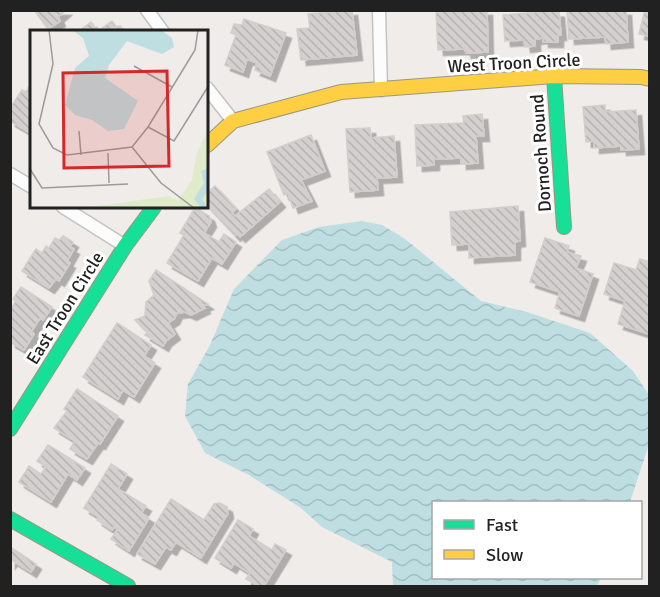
<svg xmlns="http://www.w3.org/2000/svg" width="660" height="597" viewBox="0 0 660 597" font-family="Signika,sans-serif">
	<style>
		.water { fill: url(#water-waves) }
		.building { fill: url(#building-back-hatch); stroke: #d2cecb; stroke-width: 1.5; filter: url(#shadow) }
		.lines { fill: none; stroke-linecap: round; stroke-linejoin: round }
		.street-casing { stroke: #c5c3c2; stroke-width: 15 }
		.fast-casing { stroke: #9a9881; stroke-width: 16 }
		.slow-casing { stroke: #9a9881; stroke-width: 16 }
		.street { stroke: #fdfcfc; stroke-width: 12 }
		.fast { stroke: #16e098; stroke-width: 14 }
		.slow { stroke: #ffcf43; stroke-width: 14 }
		.labels { text-anchor: middle; dominant-baseline: central; stroke-width: 6; stroke-linejoin: round; paint-order: stroke }
		.street-label { font-size: 18px; fill: #212121; stroke: #fff }
		.inset-road { fill: none; stroke: #9d9b99; stroke-width: 1.5 }
		.view { fill: #d62828; fill-opacity: 0.15; stroke: #d62828; stroke-width: 3 }
		.inset-edge { fill: none; stroke: #212121; stroke-width: 3 }
	</style>
	<defs>
		<pattern id="water-waves" width="16" height="10" patternUnits="userSpaceOnUse" patternTransform="scale(1.5)"><rect width="16" height="10" fill="#bedee1"/><path d="M0 5q4-4 8 0t8 0" fill="none" stroke="#a3bec1"/></pattern>
		<pattern id="building-back-hatch" width="6" height="6" patternUnits="userSpaceOnUse" patternTransform="scale(1.5)"><rect width="6" height="6" fill="#d4d0cf"/><path d="M-1 5l2 2M0 0l6 6M5-1l2 2" fill="none" stroke="#b6b2b1"/></pattern>
		<filter id="shadow"><feDropShadow dx="5.5" dy="5.5" stdDeviation="0" flood-color="#0004"/></filter>
	</defs>
	<rect width="100%" height="100%" fill="#efece9"/>
	<polygon class="water" points="362,221 382,225 405,239 481,301 527,312 590,333 633,371 649,395 650,441 630,502 434,502 434,578 601,578 597,586 393,586 392,562 322,527 301,508 249,475 205,453 185,416 188,384 210,345 234,289 282,240 319,227"/>
	<g class="building">
		<polygon points="34,10 66,10 58,17 60,21 48,29"/>
		<polygon points="352,10 357,55 301,60 297,29 310,28 308,14"/>
		<polygon points="436,10 487,10 488,52 466,53 465,49 438,50"/>
		<polygon points="541,10 559,12 561,35 558,35 558,42 543,42 543,38 535,39 535,46 525,47 524,40 505,41 503,15 541,12"/>
		<polygon points="567,10 626,10 628,42 606,44 605,37 569,39"/>
		<polygon points="645,10 650,10 650,36 639,34"/>
		<polygon points="244,19 286,33 270,76 255,70 257,63 247,59 243,72 225,65 236,35 231,33 234,24 242,25"/>
		<polygon points="112,21 117,28 120,26 125,32 78,32 91,22 98,31"/>
		<polygon points="30,85 32,86 32,134 10,121 10,108 22,90 26,92"/>
		<polygon points="605,105 605,112 636,110 639,149 621,150 621,146 594,148 594,141 586,142 583,107"/>
		<polygon points="482,114 484,136 476,136 478,163 461,164 461,158 434,159 434,165 417,166 415,125 464,123 463,116"/>
		<polygon points="370,128 371,138 394,136 397,177 377,178 378,190 350,192 346,129"/>
		<polygon points="311,135 325,171 301,180 312,201 293,208 288,193 284,195 267,152"/>
		<polygon points="215,186 236,209 232,213 235,216 269,189 280,202 240,237 237,234 235,236 207,206 207,193"/>
		<polygon points="518,206 520,241 515,242 515,255 469,258 469,244 452,245 450,212"/>
		<polygon points="199,210 209,216 211,222 204,233 219,242 224,234 236,242 222,264 212,258 198,281 167,263 184,235 180,233 193,211"/>
		<polygon points="63,236 73,242 70,247 74,249 67,261 70,263 59,281 56,279 49,288 22,271 36,249 42,253 46,246 49,248 55,238 59,240"/>
		<polygon points="545,238 569,246 567,252 581,256 576,268 593,274 579,316 555,308 560,292 530,282"/>
		<polygon points="640,259 650,262 649,334 618,324 625,301 604,294 614,263 636,270"/>
		<polygon points="156,270 208,304 203,306 205,308 191,315 185,312 177,313 174,319 168,323 175,334 166,341 163,346 145,335 147,332 135,320 145,316 146,302 154,295 149,281"/>
		<polygon points="21,287 52,307 43,320 40,318 31,332 34,334 24,350 10,342 10,310 16,301 13,299"/>
		<polygon points="117,323 151,345 144,356 155,363 134,397 123,390 118,399 83,377"/>
		<polygon points="77,389 118,416 100,444 98,443 87,459 70,449 75,441 54,428 67,411 64,409"/>
		<polygon points="48,445 85,468 77,480 68,474 51,502 19,482 29,466 41,474 46,467 37,461"/>
		<polygon points="111,464 127,474 118,489 146,506 141,513 149,518 129,551 111,539 118,529 114,527 112,530 97,520 99,517 84,508"/>
		<polygon points="171,499 204,520 214,504 220,503 227,507 228,513 201,558 176,542 171,550 166,547 155,564 137,554"/>
		<polygon points="238,520 253,529 249,536 272,550 275,544 286,550 264,586 259,586 246,579 250,573 234,563 231,568 215,558"/>
		<polygon points="10,547 36,564 31,572 12,560 10,563"/>
	</g>
	<g class="lines">
		<g class="street-casing">
			<g id="street">
				<polyline points="147,10 163,32"/>
				<polyline points="379,10 381,90"/>
				<polyline points="207,88 233,121"/>
				<polyline points="10,174 32,187"/>
				<polyline points="63,207 125,246"/>
			</g>
		</g>
		<g class="fast-casing">
			<g id="fast">
				<polyline points="554,76 564,227"/>
				<polyline points="10,429 125,246 154,207"/>
				<polyline points="10,519 128,586"/>
			</g>
		</g>
		<g class="slow-casing">
			<polyline id="slow" points="207,145 233,121 341,92 554,76 641,77 650,79"/>
		</g>
		<use href="#street" class="street"/>
		<use href="#fast" class="fast"/>
		<use href="#slow" class="slow"/>
	</g>
	<g class="labels">
		<g class="street-label">
			<text transform="translate(514 63) rotate(-3)">West Troon Circle</text>
			<text transform="translate(541 153) rotate(-94)">Dornoch Round</text>
			<text transform="translate(65 308) rotate(-58)">East Troon Circle</text>
		</g>
	</g>
	<g transform="translate(30 30)">
		<rect width="178" height="178" fill="#efece9"/>
		<path d="M178 100V178H53L139 166 148 171 162 150 167 123Z" fill="#e0ebc9"/>
		<path d="M42 0H131L142 8 144 17 132 24 97 11 79 35 75 48 108 71 94 99 78 101 62 90 45 85 35 75 45 38 59 26 53 8ZM178 138V161L172 169 178 178H171L164 169 174 153 171 141Z" fill="#bedee1"/>
		<path class="inset-road" d="M19 0 23 34 9 94 23 118 37 125 102 117 118 97 165 20 168 0M104 36 142 57M118 97 144 111 179 55M49 101 51 125M102 117 131 153 164 178M78 123 79 153M0 139 12 158 98 154"/>
		<path class="view" d="M137 41 139 136 34 138 33 43Z"/>
		<rect width="178" height="178" class="inset-edge"/>
	</g>
	<rect width="660" height="597" fill="none" stroke="#212121" stroke-width="24"/>
	<rect x="432" y="501" width="210" height="78" fill="#ffffff" stroke="#a6a6a6" stroke-width="1.5"/>
	<rect x="444" y="520" width="30" height="9" fill="#16e098" stroke="#a6a6a6" stroke-width="1.5"/>
	<text x="486" y="531" font-size="18" fill="#212121">Fast</text>
	<rect x="444" y="550" width="30" height="9" fill="#ffcf43" stroke="#a6a6a6" stroke-width="1.5"/>
	<text x="486" y="561" font-size="18" fill="#212121">Slow</text>
</svg>
